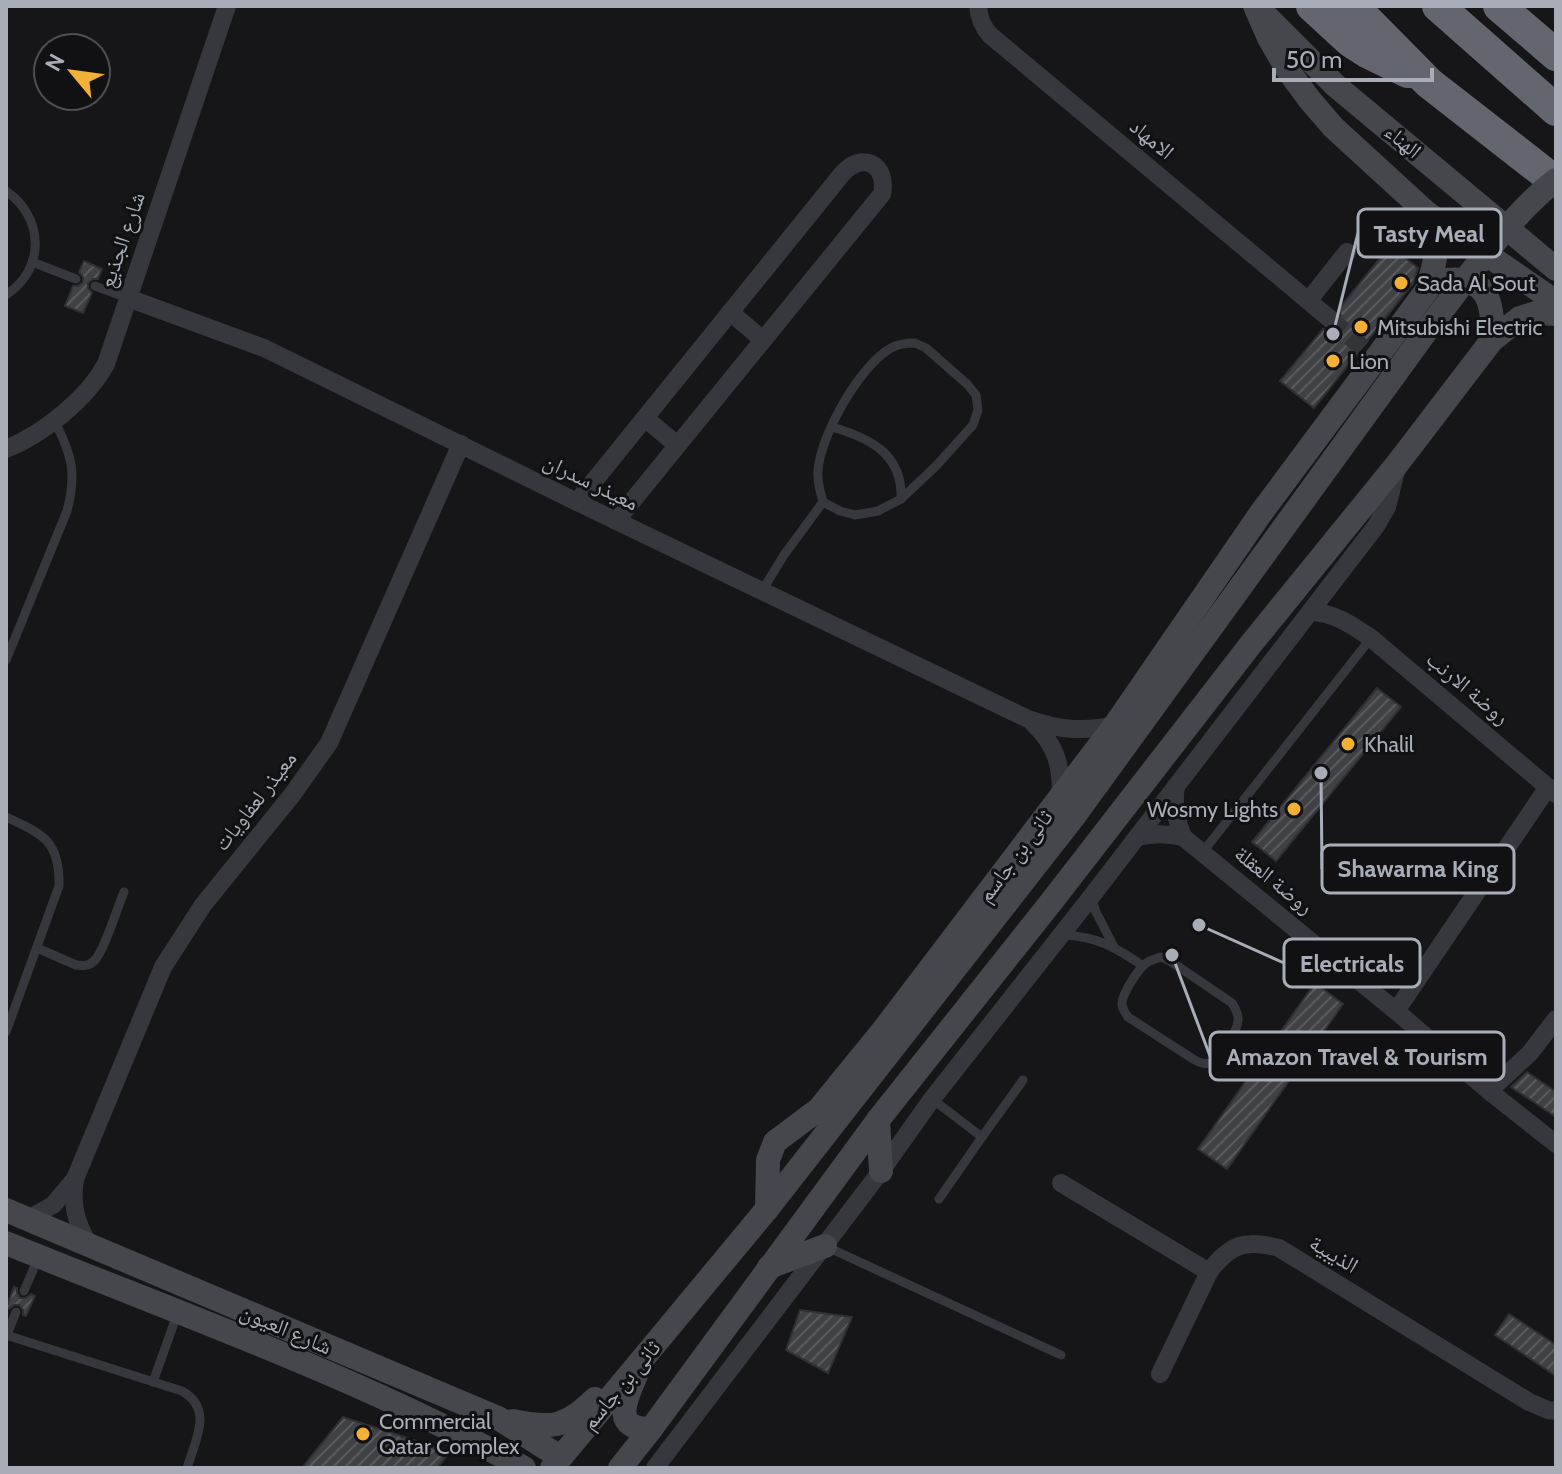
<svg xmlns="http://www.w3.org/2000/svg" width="1562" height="1474" viewBox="0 0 1562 1474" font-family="Cabin,'Noto Naskh Arabic',sans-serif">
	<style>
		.building { fill: url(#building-hatch); stroke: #303034; stroke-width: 2 }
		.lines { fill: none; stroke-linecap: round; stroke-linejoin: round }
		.street-tunnel { stroke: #333438; stroke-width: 18; stroke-dasharray: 18 9; stroke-linecap: butt }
		.lane { stroke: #37383d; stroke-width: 9 }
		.street { stroke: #37383d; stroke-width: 18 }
		.secondary { stroke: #45474d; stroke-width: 24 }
		.highway { stroke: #63666e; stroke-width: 32 }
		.secondary-bridge { stroke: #45474d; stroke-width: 24 }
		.poi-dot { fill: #f2b134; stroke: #111113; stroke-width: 3 }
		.labels { text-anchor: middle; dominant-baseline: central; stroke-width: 6; stroke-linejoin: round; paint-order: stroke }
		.street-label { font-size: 22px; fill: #a8adb8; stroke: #111113 }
		.poi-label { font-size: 22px; fill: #a8adb8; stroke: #111113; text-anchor: start }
		.leader { fill: none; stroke: #a8adb8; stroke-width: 3 }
		.callout-dot { fill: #a8adb8; stroke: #111113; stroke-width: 3 }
		.callout { fill: #111113; stroke: #a8adb8; stroke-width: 3 }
		.callout-label { font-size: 24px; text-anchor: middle; font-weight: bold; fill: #a8adb8 }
	</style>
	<defs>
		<pattern id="building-hatch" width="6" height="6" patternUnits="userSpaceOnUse" patternTransform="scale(2)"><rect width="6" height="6" fill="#404145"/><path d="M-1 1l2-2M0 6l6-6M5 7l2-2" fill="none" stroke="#595a5e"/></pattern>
	</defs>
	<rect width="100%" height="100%" fill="#161618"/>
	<g class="building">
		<polygon points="1390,246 1418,268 1413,283 1314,408 1280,381 1323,329 1333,330 1340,326 1341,316 1338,310"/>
		<polygon points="84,261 102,269 98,279 93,279 88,283 88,288 92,293 83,313 65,306 73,286 78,286 83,282 83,277 79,272"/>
		<polygon points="1377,688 1401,707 1276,861 1252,842"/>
		<polygon points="1315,983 1343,1004 1227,1169 1198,1149"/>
		<polygon points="1527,1072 1556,1092 1556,1117 1511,1087"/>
		<polygon points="14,1287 17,1288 17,1293 20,1298 26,1298 31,1294 35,1296 26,1316 23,1315 23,1310 19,1305 14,1305 9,1309 6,1308"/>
		<polygon points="800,1310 852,1317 828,1373 786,1350"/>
		<polygon points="1509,1314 1556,1345 1556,1376 1495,1335"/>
		<polygon points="343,1417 450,1452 437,1468 302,1468"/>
	</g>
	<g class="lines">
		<polyline class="street-tunnel" points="1330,319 1363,348"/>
		<g class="lane">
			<path d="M6 191C44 217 46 269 6 295"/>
			<polyline points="32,262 76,279"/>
			<polyline points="95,286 128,298"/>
			<path d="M915 343 926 348 967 384 976 395 978 410 973 425 936 466 901 499 878 511 855 515 840 511 823 502C820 491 817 482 818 471 820 436 860 365 891 348 898 344 906 343 915 343Z"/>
			<path d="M832 427C870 438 903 454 901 499"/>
			<polyline points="762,591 784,555 823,502"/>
			<path d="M6 660 67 511C77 473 72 455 54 420"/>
			<path d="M6 817C43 834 60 841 59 886L6 1032"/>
			<polyline points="1202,853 1371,638"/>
			<polyline points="1091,897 1096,912 1114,947"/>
			<path d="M1062 935C1097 936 1115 947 1143 966"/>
			<path d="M37 948 76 965C84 966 90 966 95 960 104 951 118 906 124 892"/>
			<path d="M1161 957 1170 961 1232 1003C1235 1008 1239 1014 1238 1020 1238 1030 1220 1059 1211 1063 1204 1065 1198 1062 1193 1059L1128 1017C1125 1013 1123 1010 1122 1005 1121 995 1139 967 1148 962 1151 960 1158 958 1161 957Z"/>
			<polyline points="932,1099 982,1137 1023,1080"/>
			<polyline points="939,1199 982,1137"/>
			<polyline points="825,1246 1061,1355"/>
			<polyline points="24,1291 39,1256"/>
			<path d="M6 1335 182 1391C214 1409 195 1441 187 1468"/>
			<polyline points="6,1337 16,1312"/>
			<polyline points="153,1382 178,1312"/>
		</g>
		<g class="street">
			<path d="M978 6C979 18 982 26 990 35L1330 319"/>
			<path d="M128 298 264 348 577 502 1028 719C1058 730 1083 732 1115 725"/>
			<polyline points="1309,300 1347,252"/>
			<polyline points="730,312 763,340"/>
			<polyline points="645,418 677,445"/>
			<path d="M6 449C43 434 87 399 106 364L227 6"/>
			<path d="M577 502 842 174C862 151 888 164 882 194L616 521"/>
			<path d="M1310 612C1333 612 1352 625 1371 638L1556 794"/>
			<path d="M1033 723C1056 745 1061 764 1061 795"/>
			<path d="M1176 786C1173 805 1176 819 1183 837"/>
			<path d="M1137 837C1153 833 1166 833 1183 837L1396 1011 1489 1091 1556 1144"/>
			<polyline points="1396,1011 1548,787"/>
			<polyline points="1489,1091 1530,1053 1556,1019"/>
			<path d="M75 1179C71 1204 76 1224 89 1244"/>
			<polyline points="1061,1183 1209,1272"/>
			<polyline points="28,1219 53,1205 75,1179 163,967 203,905 292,795 329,743 461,444"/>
			<path d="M1160 1374 1209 1272C1230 1244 1245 1239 1279 1248L1529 1402 1548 1410 1556 1411"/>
			<polyline points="655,1468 881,1171 932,1099 1091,897 1376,526 1387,507 1397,467"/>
		</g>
		<g class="secondary">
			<polyline points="1255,6 1269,38 1287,69 1309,99 1333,127 1428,214 1556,302"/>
			<polyline points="1266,16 1336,86 1556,269"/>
			<path d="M1445 280C1489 275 1494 305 1492 340"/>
			<polyline points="878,1120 881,1171"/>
			<path d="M767 1209 768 1160 775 1142 819 1109 885 1028 1115 725 1261 513 1427 290C1436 260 1441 244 1428 214"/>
			<polyline points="6,1210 498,1418 560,1457"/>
			<path d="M6 1243C180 1314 359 1377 524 1468"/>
			<polyline points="769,1267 825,1246"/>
			<path d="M636 1375C626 1399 610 1429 651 1429"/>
			<path d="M513 1421C552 1429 565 1428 595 1399"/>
			<polyline points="552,1468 767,1209 1075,815 1430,326"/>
			<polyline points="620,1468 651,1429 878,1120 1052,901 1251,644 1398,463 1492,340 1520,318 1536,313 1556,314"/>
		</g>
		<g class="highway">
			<polyline points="1312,6 1350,41 1367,52 1408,72"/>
			<polyline points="1353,6 1429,83 1556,182"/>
			<polyline points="1438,6 1556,110"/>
			<polyline points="1499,6 1556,55"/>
		</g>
		<path class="secondary-bridge" d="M1430 326C1467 279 1510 215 1556 180"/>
	</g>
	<g class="poi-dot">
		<circle cx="1401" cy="283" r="8"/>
		<circle cx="1361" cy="327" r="8"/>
		<circle cx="1333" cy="361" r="8"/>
		<circle cx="1348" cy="744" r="8"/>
		<circle cx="1294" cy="809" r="8"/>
		<circle cx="363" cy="1434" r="8"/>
	</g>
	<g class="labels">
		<g class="street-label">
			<text transform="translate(1152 139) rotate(40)">الامهاد</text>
			<text transform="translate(1403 141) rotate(40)">الهناء</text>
			<text transform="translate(122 240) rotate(-71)">شارع الجذيع</text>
			<text transform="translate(591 482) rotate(26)">معيذر سدران</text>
			<text transform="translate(1468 688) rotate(40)">روضة الارنب</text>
			<text transform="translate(255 801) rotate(-52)">معيذر لعفاويات</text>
			<text transform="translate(1015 856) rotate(-53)">ثانى بن جاسم</text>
			<text transform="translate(1274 880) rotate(39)">روضة العقلة</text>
			<text transform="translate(1334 1254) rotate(31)">الذيبية</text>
			<text transform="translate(286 1329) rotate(23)">شارع العيون</text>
			<text transform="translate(621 1385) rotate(-50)">ثانى بن جاسم</text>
		</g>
		<g class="poi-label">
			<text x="1417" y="283">Sada Al Sout</text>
			<text x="1377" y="327">Mitsubishi Electric</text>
			<text x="1349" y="361">Lion</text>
			<text x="1364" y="744">Khalil</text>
			<text x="1278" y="809" text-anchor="end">Wosmy Lights</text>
			<text x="379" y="1421">Commercial<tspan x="379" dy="25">Qatar Complex</tspan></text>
		</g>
	</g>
	<path class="leader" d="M1333 334L1358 233M1321 773L1322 869M1199 925L1284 963M1172 955L1210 1056"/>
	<g class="callout-dot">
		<circle cx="1333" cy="334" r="8"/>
		<circle cx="1321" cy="773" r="8"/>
		<circle cx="1199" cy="925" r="8"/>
		<circle cx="1172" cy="955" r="8"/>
	</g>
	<g class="callout">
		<rect x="1358" y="209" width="143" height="48" rx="8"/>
		<rect x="1322" y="845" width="192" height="48" rx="8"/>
		<rect x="1284" y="939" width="136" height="48" rx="8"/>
		<rect x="1210" y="1032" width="294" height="48" rx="8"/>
	</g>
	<g class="callout-label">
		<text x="1429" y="242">Tasty Meal</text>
		<text x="1418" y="877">Shawarma King</text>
		<text x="1352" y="972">Electricals</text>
		<text x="1357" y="1065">Amazon Travel &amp; Tourism</text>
	</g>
	<rect width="1562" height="1474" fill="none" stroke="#a8adb8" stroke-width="16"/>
	<g transform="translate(72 72) rotate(299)"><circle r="38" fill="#111113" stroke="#4d4f55" stroke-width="2"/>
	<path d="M0-6L14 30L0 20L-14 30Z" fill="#f2b134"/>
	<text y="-12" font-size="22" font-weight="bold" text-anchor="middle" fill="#a8adb8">N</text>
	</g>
	<path d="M1274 68v12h158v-12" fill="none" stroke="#a8adb8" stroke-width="4"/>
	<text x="1286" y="68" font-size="24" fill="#a8adb8" stroke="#111113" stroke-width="6" paint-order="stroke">50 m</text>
</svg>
